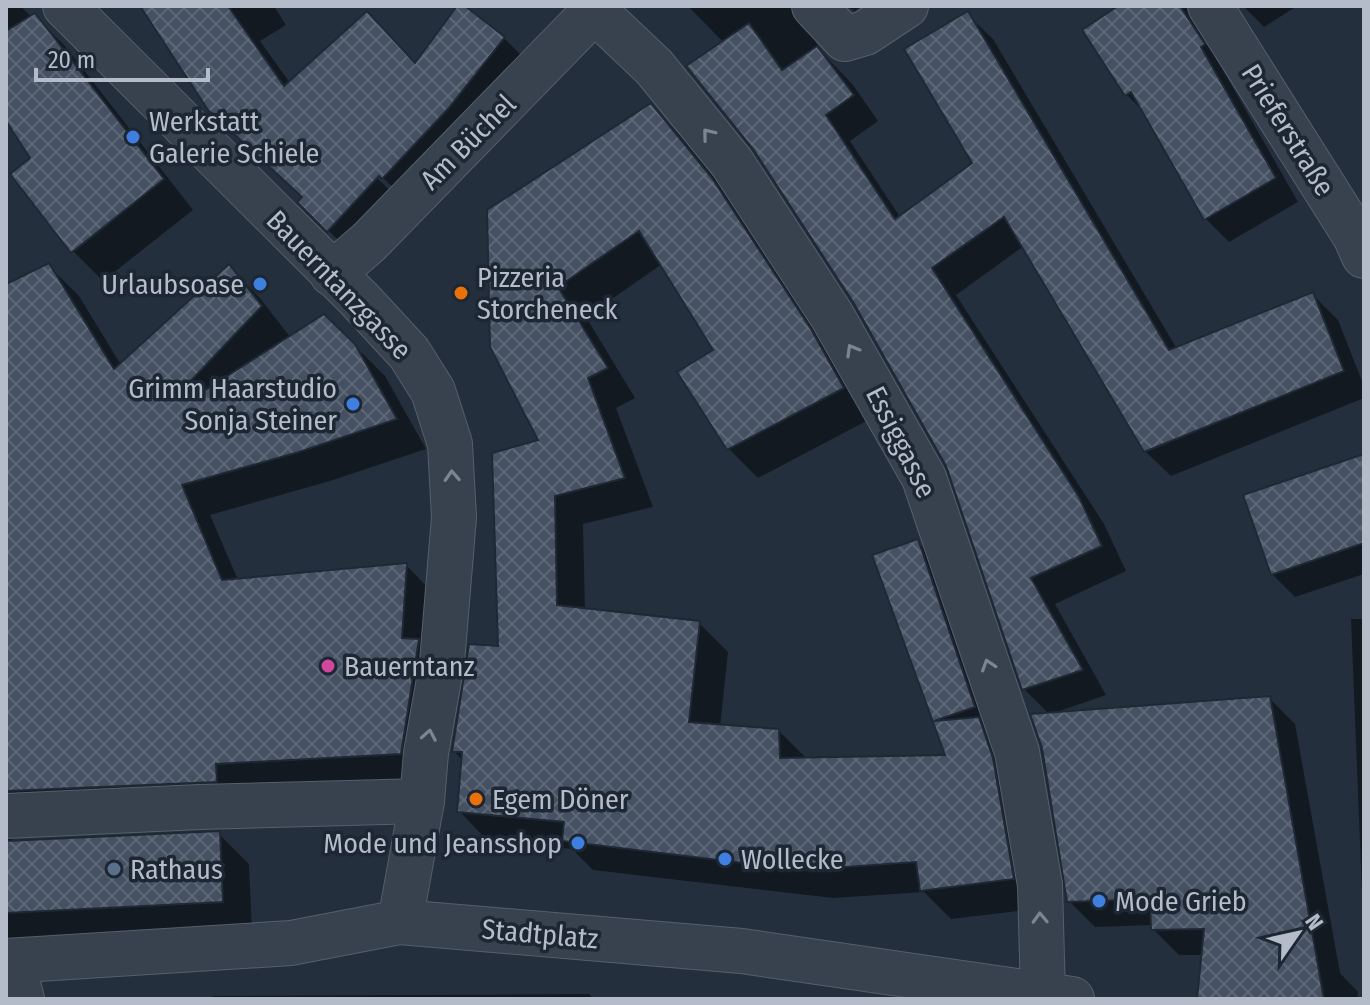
<svg xmlns="http://www.w3.org/2000/svg" width="1370" height="1005" viewBox="0 0 1370 1005" font-family="'Fira Sans Condensed',sans-serif">
	<style>
		.shadow { fill: #0007 }
		.building { fill: url(#building-cross-hatch); stroke: #1f2835; stroke-width: 2 }
		.lines { fill: none; stroke-linecap: round; stroke-linejoin: round }
		.minor-casing { stroke: #565f6c; stroke-width: 46 }
		.minor { stroke: #38414e; stroke-width: 44 }
		.oneway { stroke: #7c8592 }
		.shop-dot { fill: #3f7fe0; stroke: #1d2633; stroke-width: 3 }
		.food-dot { fill: #e8710a; stroke: #1d2633; stroke-width: 3 }
		.hotel-dot { fill: #d1479c; stroke: #1d2633; stroke-width: 3 }
		.service-dot { fill: #5c6f8a; stroke: #1d2633; stroke-width: 3 }
		.labels { text-anchor: middle; dominant-baseline: central; stroke-width: 7; stroke-linejoin: round; paint-order: stroke }
		.poi-label { font-size: 28px; fill: #b4bcc9; stroke: #1d2633; text-anchor: start }
		.street-label { font-size: 28px; fill: #b4bcc9; stroke: #1d2633 }
	</style>
	<defs>
		<pattern id="building-cross-hatch" width="8" height="8" patternUnits="userSpaceOnUse" patternTransform="scale(2)"><rect width="8" height="8" fill="#455162"/><path d="M0 0l8 8M0 8l8-8" fill="none" stroke="#5d6877"/></pattern>
	</defs>
	<rect width="100%" height="100%" fill="#242f3e"/>
	<g class="shadow">
		<polygon points="6,6 20,6 32,17 35,16 65,46 193,210 103,281 73,251 32,159 6,117"/>
		<polygon points="142,6 274,6 286,25 260,41 290,83 416,65 459,6 504,38 536,70 416,210 373,168 370,171 410,210 361,263 300,202 304,198"/>
		<polygon points="688,6 861,6 855,11 848,7 835,6 814,38 820,50 853,85 878,121 850,141 900,217 975,164 967,14 993,39 1177,349 1312,294 1338,320 1364,386 1364,398 1171,476 1145,451 1024,246 956,295 1104,524 1126,571 1055,604 1106,695 1057,712 1269,698 1295,724 1340,973 1358,992 1357,999 1199,999 1203,955 1179,955 1153,929 1153,925 1095,927 1069,901 1049,714 1024,689 948,465 724,43"/>
		<polygon points="1121,6 1225,6 1226,68 1223,70 1298,202 1229,242 1206,219 1145,113 1127,95 1084,30"/>
		<polygon points="1243,6 1297,6 1264,27"/>
		<polygon points="651,106 680,135 741,209 872,418 758,478 729,449 716,350 662,264 586,317 635,398 616,408 653,507 583,524 585,610 699,623 728,652 720,727 779,731 807,759 947,757 875,556 918,542 947,571 1042,908 951,919 924,892 833,898 593,870 572,849 488,841 459,811 463,761 454,751 500,649 541,441 492,347"/>
		<polygon points="49,266 79,296 121,365 229,267 259,297 291,338 354,345 385,376 426,449 330,481 210,515 238,580 406,565 436,596 431,784 13,836 12,843 219,834 249,864 252,932 6,944 6,286"/>
		<polygon points="1364,456 1364,574 1295,597 1272,574"/>
		<polygon points="1351,619 1364,619 1364,942"/>
		<polygon points="589,994 594,999 203,999 215,996"/>
	</g>
	<g class="building">
		<polygon points="140,6 228,6 284,86 367,11 415,63 457,6 465,6 505,37 448,109 382,179 379,176 327,232 297,202 302,197 208,110"/>
		<polygon points="1118,6 1180,6 1205,44 1201,47 1276,178 1204,220 1131,92 1125,96 1082,30"/>
		<polygon points="968,11 1169,350 1313,292 1344,371 1144,452 1004,217 932,268 1079,497 1102,546 1031,578 1083,670 1022,690 946,466 853,302 753,149 686,66 749,23 782,70 817,46 854,95 826,115 895,219 972,163 904,49"/>
		<polygon points="35,13 164,179 71,253 10,174 30,158 6,121 6,31"/>
		<polygon points="651,103 712,178 811,329 844,388 727,450 677,372 713,350 639,231 558,287 608,368 588,378 625,478 555,496 557,605 700,621 689,722 779,729 780,758 945,755 872,555 918,539 975,707 934,721 979,717 993,758 1014,879 920,891 916,862 802,870 562,841 564,822 457,812 462,752 452,752 469,644 498,646 492,453 538,440 490,347 487,210"/>
		<polygon points="49,263 114,369 229,264 262,306 183,389 191,399 324,314 355,344 397,419 299,452 182,485 222,580 407,563 402,638 419,639 401,754 216,764 217,782 6,791 6,284"/>
		<polygon points="1364,454 1364,543 1271,575 1243,495"/>
		<polygon points="1270,696 1324,999 1197,999 1204,929 1151,930 1150,899 1067,902 1042,748 1030,714"/>
		<polygon points="220,831 223,902 6,913 6,841"/>
	</g>
	<g class="lines">
		<g class="minor-casing">
			<g id="minor">
				<polyline points="65,6 359,299 409,353 433,391 450,444 454,517 442,662 426,753 422,801 400,922"/>
				<polyline points="814,6 845,39 865,33 906,6"/>
				<polyline points="1210,6 1355,236 1364,256"/>
				<polyline points="596,12 654,67 732,163 832,316 924,478 1017,752 1040,885 1043,996"/>
				<polyline points="332,274 369,242 599,6"/>
				<polyline points="6,816 199,807 422,801"/>
				<polyline points="6,961 291,943 400,922 742,951 1072,999"/>
				<polyline points="12,961 22,999"/>
			</g>
		</g>
		<use href="#minor" class="minor"/>
	</g>
	<defs><path id="oneway-chevron" d="M-2-3.5L2.5 0L-2 3.5" fill="none" stroke-width="1.6" stroke-linecap="round" stroke-linejoin="round" transform="scale(2)"/></defs>
	<g class="oneway">
		<use href="#oneway-chevron" transform="translate(708 134) rotate(-129)"/>
		<use href="#oneway-chevron" transform="translate(852 350) rotate(-120)"/>
		<use href="#oneway-chevron" transform="translate(452 476) rotate(-93)"/>
		<use href="#oneway-chevron" transform="translate(988 665) rotate(-108)"/>
		<use href="#oneway-chevron" transform="translate(429 735) rotate(-80)"/>
		<use href="#oneway-chevron" transform="translate(1040 918) rotate(-92)"/>
	</g>
	<g class="shop-dot">
		<circle cx="133" cy="137" r="8"/>
		<circle cx="260" cy="284" r="8"/>
		<circle cx="353" cy="404" r="8"/>
		<circle cx="578" cy="843" r="8"/>
		<circle cx="725" cy="859" r="8"/>
		<circle cx="1099" cy="901" r="8"/>
	</g>
	<g class="food-dot">
		<circle cx="461" cy="293" r="8"/>
		<circle cx="476" cy="799" r="8"/>
	</g>
	<circle class="hotel-dot" cx="328" cy="666" r="8"/>
	<circle class="service-dot" cx="114" cy="869" r="8"/>
	<g class="labels">
		<g class="poi-label">
			<text x="149" y="121">Werkstatt<tspan x="149" dy="32">Galerie Schiele</tspan></text>
			<text x="477" y="277">Pizzeria<tspan x="477" dy="32">Storcheneck</tspan></text>
			<text x="244" y="284" text-anchor="end">Urlaubsoase</text>
			<text x="337" y="388" text-anchor="end">Grimm Haarstudio<tspan x="337" dy="32">Sonja Steiner</tspan></text>
			<text x="344" y="666">Bauerntanz</text>
			<text x="492" y="799">Egem Döner</text>
			<text x="562" y="843" text-anchor="end">Mode und Jeansshop</text>
			<text x="741" y="859">Wollecke</text>
			<text x="130" y="869">Rathaus</text>
			<text x="1115" y="901">Mode Grieb</text>
		</g>
		<g class="street-label">
			<text transform="translate(1288 130) rotate(58)">Prieferstraße</text>
			<text transform="translate(468 142) rotate(-45)">Am Büchel</text>
			<text transform="translate(339 285) rotate(46)">Bauerntanzgasse</text>
			<text transform="translate(901 442) rotate(63)">Essiggasse</text>
			<text transform="translate(540 934) rotate(5)">Stadtplatz</text>
		</g>
	</g>
	<rect width="1370" height="1005" fill="none" stroke="#b4bcc9" stroke-width="16"/>
	<g transform="translate(1298 933) rotate(56)" stroke="#1d2633" stroke-width="6" paint-order="stroke">
	<path d="M0-6L14 30L0 20L-14 30Z" fill="#b4bcc9"/>
	<text y="-12" font-size="22" font-weight="bold" text-anchor="middle" fill="#b4bcc9">N</text>
	</g>
	<path d="M36 68v12h172v-12" fill="none" stroke="#b4bcc9" stroke-width="4"/>
	<text x="48" y="68" font-size="24" fill="#b4bcc9" stroke="#1d2633" stroke-width="6" paint-order="stroke">20 m</text>
</svg>
